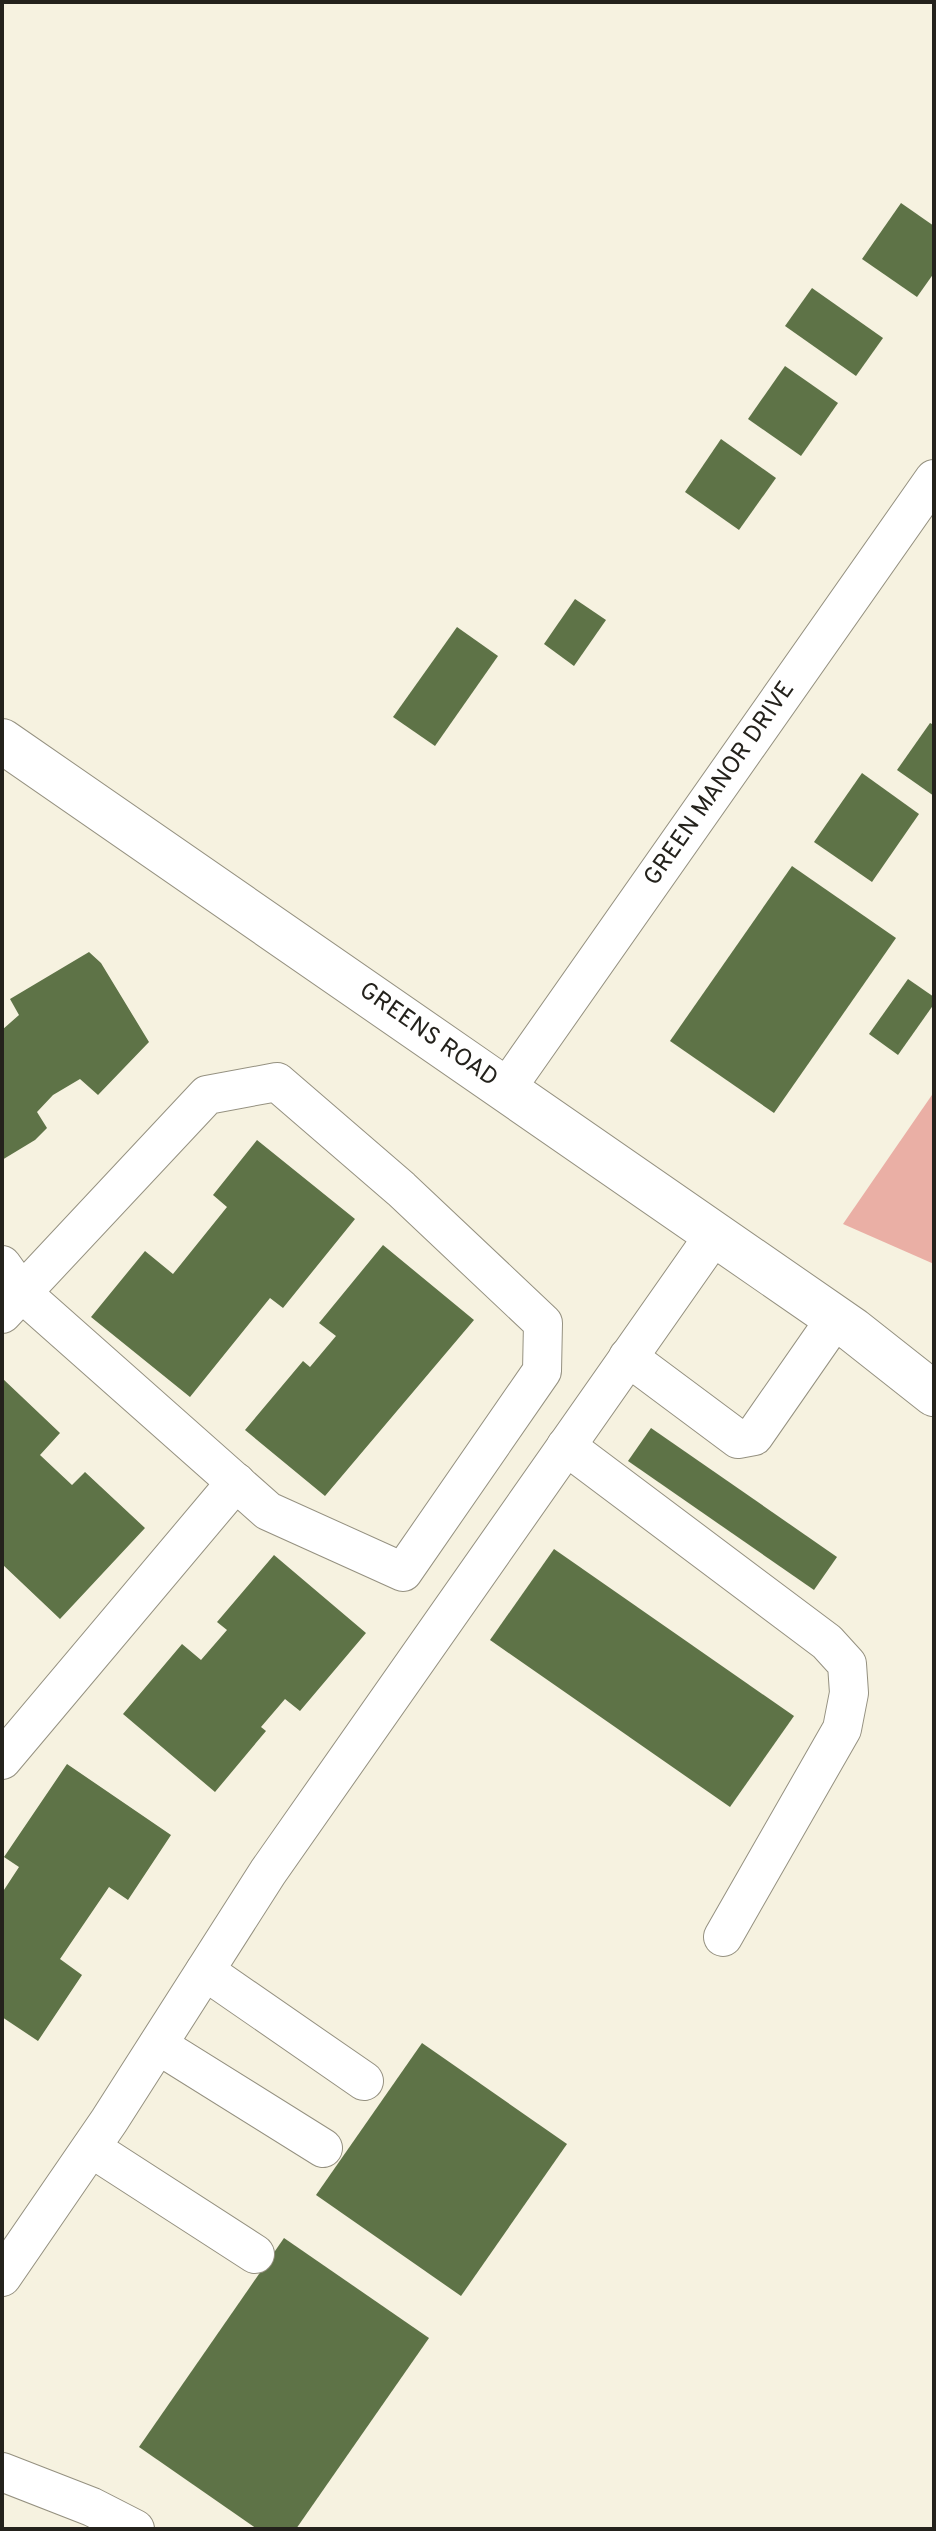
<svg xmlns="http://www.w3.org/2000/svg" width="936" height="2531" viewBox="0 0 936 2531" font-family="Overpass,sans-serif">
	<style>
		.forest { fill: #eaafa5 }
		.building { fill: #5e7347 }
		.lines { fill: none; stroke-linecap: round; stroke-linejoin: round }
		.minor-casing { stroke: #959180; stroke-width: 40 }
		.major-casing { stroke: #959180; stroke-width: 46 }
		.minor { stroke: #fff; stroke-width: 38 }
		.major { stroke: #fff; stroke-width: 44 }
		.labels { text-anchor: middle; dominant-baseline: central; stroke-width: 7; stroke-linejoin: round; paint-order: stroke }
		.street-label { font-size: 24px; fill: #24221c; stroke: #fff }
	</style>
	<rect width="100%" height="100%" fill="#f6f2e0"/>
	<polygon class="forest" points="934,1092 934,1264 843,1224"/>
	<g class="building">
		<polygon points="901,203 934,226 934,273 917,297 862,259"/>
		<polygon points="812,288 883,338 856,376 785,326"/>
		<polygon points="785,366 838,403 801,456 748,419"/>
		<polygon points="721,439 776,478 739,530 685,492"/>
		<polygon points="575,599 606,620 574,666 544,644"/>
		<polygon points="457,627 498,656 435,746 393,717"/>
		<polygon points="930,723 934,725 934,796 897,770"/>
		<polygon points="862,773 919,814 872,882 814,842"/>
		<polygon points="792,866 896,938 774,1113 670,1041"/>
		<polygon points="89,952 101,963 149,1042 98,1095 80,1079 53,1095 37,1112 47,1128 35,1140 2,1160 2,1030 19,1015 10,999"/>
		<polygon points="908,979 934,997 934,1004 898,1055 869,1034"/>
		<polygon points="257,1140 355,1219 283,1308 270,1298 190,1397 91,1317 145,1251 173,1274 227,1207 213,1195"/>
		<polygon points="383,1245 474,1320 325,1496 245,1430 303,1361 310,1367 336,1336 319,1323"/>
		<polygon points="2,1378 60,1433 40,1455 72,1485 85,1472 145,1528 60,1619 2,1564"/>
		<polygon points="651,1428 837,1557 814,1590 628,1461"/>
		<polygon points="554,1549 794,1716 730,1807 490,1640"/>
		<polygon points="274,1555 366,1633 300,1711 285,1699 261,1727 266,1731 215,1792 123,1714 182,1644 201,1660 227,1630 217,1622"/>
		<polygon points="67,1764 171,1835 128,1900 109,1887 60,1959 82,1975 38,2041 2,2017 2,1893 19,1867 4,1857"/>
		<polygon points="422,2043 567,2144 461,2296 316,2195"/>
		<polygon points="284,2238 429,2338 296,2529 257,2529 139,2447"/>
	</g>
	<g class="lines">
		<g class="minor-casing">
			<g id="minor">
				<polyline points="506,1089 934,479"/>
				<polyline points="2,1265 22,1293 268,1511 403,1572 542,1371 543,1323 401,1189 277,1082 207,1095 2,1314"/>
				<polyline points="628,1357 738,1439 754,1436 836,1318"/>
				<polyline points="566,1446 827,1642 847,1664 849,1693 842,1729 723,1937"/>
				<polyline points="2,1760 236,1482"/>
				<polyline points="205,1971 364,2081"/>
				<polyline points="158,2045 323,2148"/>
				<polyline points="91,2148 255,2254"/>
				<polyline points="2,2277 109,2121 268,1872 715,1234"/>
				<polyline points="2,2472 92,2507 135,2529"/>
			</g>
		</g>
		<g class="major-casing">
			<polyline id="major" points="2,741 853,1330 934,1394"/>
		</g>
		<use href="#minor" class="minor"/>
		<use href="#major" class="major"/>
	</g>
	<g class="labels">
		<g class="street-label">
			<text transform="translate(720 784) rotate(-55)">GREEN MANOR DRIVE</text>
			<text transform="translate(428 1035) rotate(35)">GREENS ROAD</text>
		</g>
	</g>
	<rect width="936" height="2531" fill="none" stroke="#24221c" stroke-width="8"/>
</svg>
